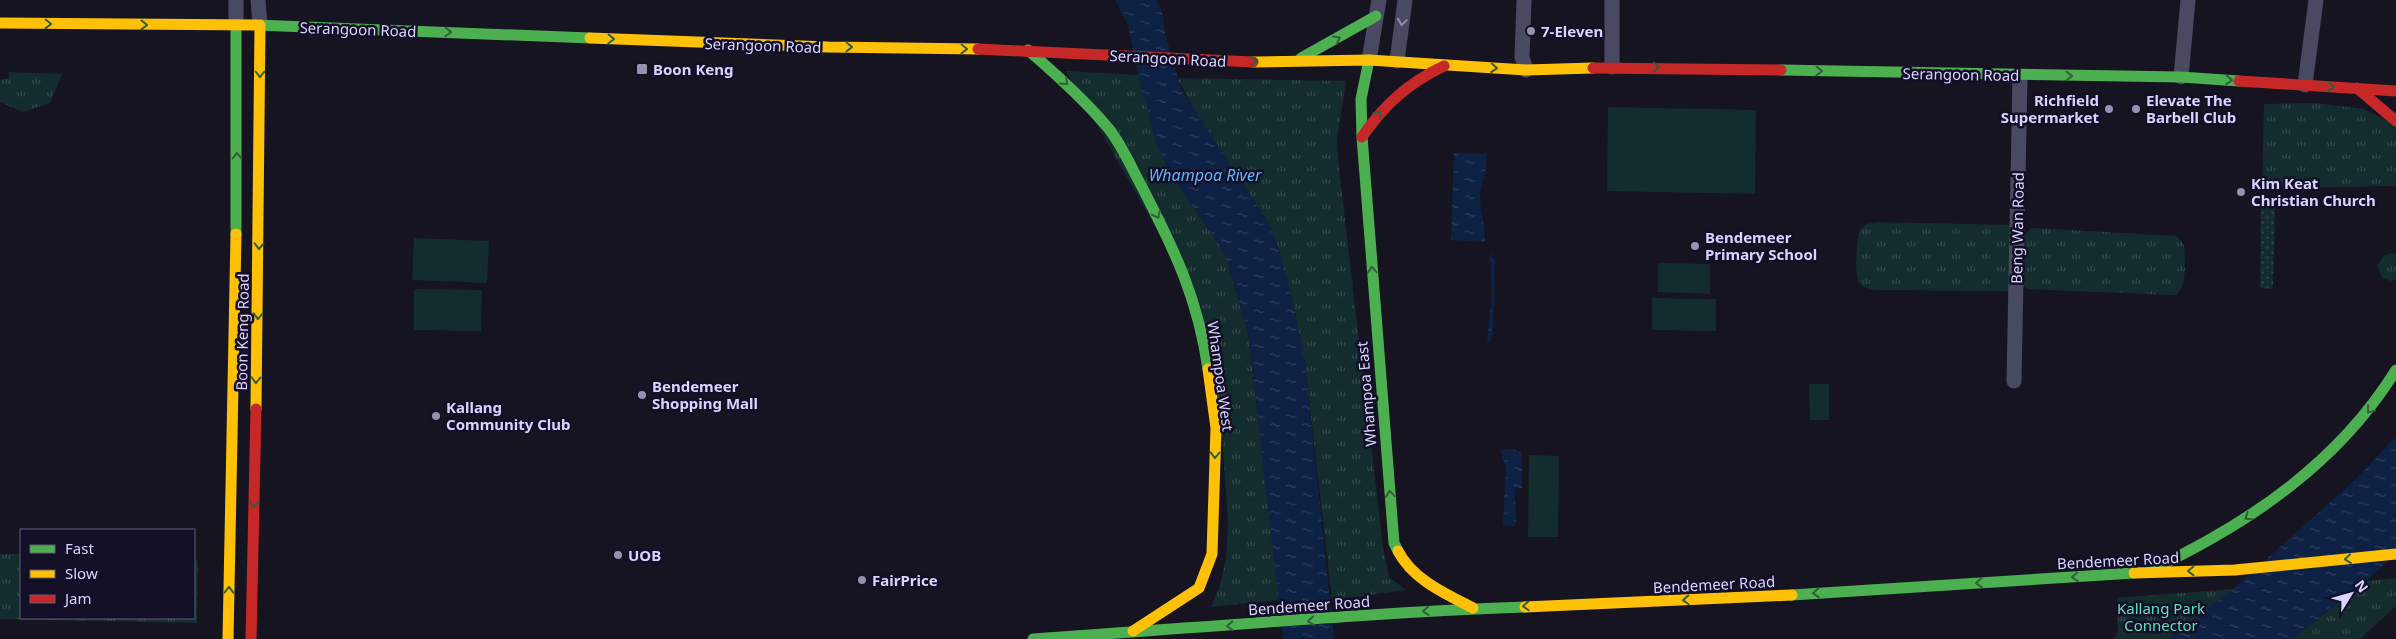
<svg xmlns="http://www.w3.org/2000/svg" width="2396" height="639" viewBox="0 0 2396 639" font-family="'Noto Sans',sans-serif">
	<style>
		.grass { fill: url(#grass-tufts) }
		.garden { fill: url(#garden-dots) }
		.pitch { fill: #132c2d }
		.water { fill: url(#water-ripples) }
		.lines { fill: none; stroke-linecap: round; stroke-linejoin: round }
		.street { stroke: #4a4962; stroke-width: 15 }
		.fast { stroke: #4caf50; stroke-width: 11 }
		.slow { stroke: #ffc107; stroke-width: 11 }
		.jam { stroke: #c62828; stroke-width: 11 }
		.oneway { stroke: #928eb0 }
		.oneway2 { stroke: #305f3b }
		.poi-dot { fill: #9591b1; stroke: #130f26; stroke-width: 2 }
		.labels { text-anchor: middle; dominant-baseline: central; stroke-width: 5; stroke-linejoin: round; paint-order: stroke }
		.street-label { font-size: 15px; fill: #d9d4ff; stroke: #130f26 }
		.poi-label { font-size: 15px; font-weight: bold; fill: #d9d4ff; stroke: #130f26; text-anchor: start }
		.park-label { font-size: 15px; fill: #5fe0c0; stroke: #130f26 }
		.water-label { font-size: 16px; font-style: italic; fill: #62b6ff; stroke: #130f26 }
	</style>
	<defs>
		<pattern id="grass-tufts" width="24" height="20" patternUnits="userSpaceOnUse" patternTransform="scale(1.25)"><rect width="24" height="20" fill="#132c2d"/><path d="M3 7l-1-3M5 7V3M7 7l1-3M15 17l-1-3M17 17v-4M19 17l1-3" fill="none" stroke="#354a4c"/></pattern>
		<pattern id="garden-dots" width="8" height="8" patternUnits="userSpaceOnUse" patternTransform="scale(1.25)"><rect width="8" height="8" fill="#132c2d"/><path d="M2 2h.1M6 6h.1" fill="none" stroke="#354a4c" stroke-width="1.8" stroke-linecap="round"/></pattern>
		<pattern id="water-ripples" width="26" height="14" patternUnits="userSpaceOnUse" patternTransform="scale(1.25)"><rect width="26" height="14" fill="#0d2144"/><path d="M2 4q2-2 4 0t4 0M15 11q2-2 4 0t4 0" fill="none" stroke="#304060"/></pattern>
	</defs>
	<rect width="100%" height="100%" fill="#161421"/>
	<g class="grass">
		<polygon points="1066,71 1139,75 1157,145 1172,176 1224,252 1248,332 1279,600 1211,607 1220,585 1226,558 1228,523 1222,433 1198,301"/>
		<polygon points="9,72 62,74 50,103 23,112 0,102 0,79 9,79"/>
		<polygon points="1177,78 1346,81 1337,141 1339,168 1383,547 1389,577 1406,590 1332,600 1305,363 1293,303 1277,243 1266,219 1202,123"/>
		<polygon points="2316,103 2364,109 2396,125 2396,186 2262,188 2264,104"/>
		<path d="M1877 222 2011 225 2010 291 1874 290C1869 288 1863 288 1860 284 1854 277 1856 238 1860 230 1864 224 1870 223 1877 222Z"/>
		<path d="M2031 228 2177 236 2184 245C2185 257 2188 291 2174 295L2027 289 2019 281 2022 237Z"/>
		<polygon points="2393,253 2396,254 2396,280 2391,281 2383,278 2377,266 2384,255"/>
		<polygon points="0,554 21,554 21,618 194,618 194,559 198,561 197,623 0,619"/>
		<polygon points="2396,578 2396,606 2360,639 2292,639 2366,581"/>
		<polygon points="2233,589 2169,639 2114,639 2118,631 2117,598"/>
	</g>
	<polygon class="garden" points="2261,208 2275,208 2273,289 2260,288"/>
	<g class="pitch">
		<polygon points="1608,107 1756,110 1755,194 1607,191"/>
		<polygon points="414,238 489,241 487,283 412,280"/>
		<polygon points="1658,263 1710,264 1710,294 1658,292"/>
		<polygon points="414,289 482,290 481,331 414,330"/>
		<polygon points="1652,298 1716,299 1716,331 1652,330"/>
		<polygon points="1809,384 1829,384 1829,420 1810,420"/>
		<polygon points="1529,455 1559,456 1558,537 1528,537"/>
	</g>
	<g class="water">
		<polygon points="1115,0 1156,0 1162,11 1165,33 1181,89 1266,219 1277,243 1293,303 1305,363 1334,639 1283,639 1248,332 1224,252 1172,176 1157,145 1141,87 1128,25"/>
		<path d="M1454 153 1486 154C1489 173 1480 182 1480 198 1480 213 1486 226 1485 242L1451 240Z"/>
		<polygon points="1490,252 1495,261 1493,333 1490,342 1487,342 1492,296"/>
		<polygon points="2396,436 2396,553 2366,581 2292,639 2169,639 2233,589 2355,480"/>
		<polygon points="1500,449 1512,449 1522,453 1522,488 1515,488 1516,526 1503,525 1506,468"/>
	</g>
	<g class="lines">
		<g class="street">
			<polyline points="236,0 236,25"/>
			<polyline points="258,0 260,25"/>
			<polyline points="1524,0 1522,57 1526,70"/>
			<polyline points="1612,0 1612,67"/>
			<polyline points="1369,60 1379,0"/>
			<polyline points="1397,61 1405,0"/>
			<polyline points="2181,77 2188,0"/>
			<polyline points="2305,85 2316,0"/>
			<polyline points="2014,381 2020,76"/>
		</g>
		<g class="fast">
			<polyline points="236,25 236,234"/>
			<polyline points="256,25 590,38"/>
			<path d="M1028 50C1057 75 1085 100 1109 129 1123 147 1132 169 1143 189 1175 251 1198 299 1208 369"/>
			<polyline points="1301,58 1376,16"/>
			<polyline points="1369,60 1361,99 1362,137 1394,543 1398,551"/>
			<polyline points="1781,70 2181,77 2239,81"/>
			<path d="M2155 568C2251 522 2339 462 2396 370"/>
			<polyline points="1792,595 2134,573"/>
			<path d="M1033 639C1197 628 1361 613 1525 607"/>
		</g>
		<g class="slow">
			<polyline points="0,23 256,25"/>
			<polyline points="590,38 828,47 978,49"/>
			<polyline points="1253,62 1369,60 1526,70 1593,68"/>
			<polyline points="256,409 260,25"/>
			<path d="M1398 551C1413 580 1446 594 1473 608"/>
			<polyline points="2134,573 2235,570 2396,554"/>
			<polyline points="1525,607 1792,595"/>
			<polyline points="1133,631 1199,588 1212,554 1216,428 1208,369"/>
			<polyline points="228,639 236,234"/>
		</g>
		<g class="jam">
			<polyline points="978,49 1253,62"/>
			<polyline points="1593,68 1781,70"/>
			<polyline points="2239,81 2396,91"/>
			<polyline points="2357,88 2396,121"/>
			<path d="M1362 137C1384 105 1408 83 1444 66"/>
			<polyline points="251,639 256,409"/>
		</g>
	</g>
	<defs><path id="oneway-chevron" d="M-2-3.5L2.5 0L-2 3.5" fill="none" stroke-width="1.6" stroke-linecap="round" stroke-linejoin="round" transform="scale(1.25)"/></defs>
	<use class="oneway" href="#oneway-chevron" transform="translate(1402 22) rotate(98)"/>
	<g class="oneway2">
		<use href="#oneway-chevron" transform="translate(48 24) rotate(1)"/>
		<use href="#oneway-chevron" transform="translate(144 25) rotate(1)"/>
		<use href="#oneway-chevron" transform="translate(448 32) rotate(2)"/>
		<use href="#oneway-chevron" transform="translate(611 39) rotate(2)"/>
		<use href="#oneway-chevron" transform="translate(1337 39) rotate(-29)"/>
		<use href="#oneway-chevron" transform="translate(849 47) rotate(1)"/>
		<use href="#oneway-chevron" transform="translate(964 49) rotate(1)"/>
		<use href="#oneway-chevron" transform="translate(1254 61) rotate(-2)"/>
		<use href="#oneway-chevron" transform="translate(1656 67) rotate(1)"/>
		<use href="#oneway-chevron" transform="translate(1494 68) rotate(4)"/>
		<use href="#oneway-chevron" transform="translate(1819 71) rotate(1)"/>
		<use href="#oneway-chevron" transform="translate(260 74) rotate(90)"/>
		<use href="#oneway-chevron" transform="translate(2069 76)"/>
		<use href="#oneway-chevron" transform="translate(2229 80) rotate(4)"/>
		<use href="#oneway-chevron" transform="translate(1065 82) rotate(43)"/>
		<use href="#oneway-chevron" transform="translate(2331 87) rotate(4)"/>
		<use href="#oneway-chevron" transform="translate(1378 114) rotate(-52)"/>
		<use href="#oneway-chevron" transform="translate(237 156) rotate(-90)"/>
		<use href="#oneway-chevron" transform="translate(1157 215) rotate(63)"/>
		<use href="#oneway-chevron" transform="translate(259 246) rotate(91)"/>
		<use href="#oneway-chevron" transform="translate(1372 270) rotate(-94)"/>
		<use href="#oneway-chevron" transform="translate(258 316) rotate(91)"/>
		<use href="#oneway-chevron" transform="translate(256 380) rotate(91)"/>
		<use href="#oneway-chevron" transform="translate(2370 410) rotate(127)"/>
		<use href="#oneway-chevron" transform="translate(1215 455) rotate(91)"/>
		<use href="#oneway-chevron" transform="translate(1390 494) rotate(-95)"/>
		<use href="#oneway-chevron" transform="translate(254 504) rotate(92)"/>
		<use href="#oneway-chevron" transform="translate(2248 517) rotate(145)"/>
		<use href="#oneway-chevron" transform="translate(2348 559) rotate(174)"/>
		<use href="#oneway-chevron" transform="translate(2191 571) rotate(179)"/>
		<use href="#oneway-chevron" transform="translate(2075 577) rotate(176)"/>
		<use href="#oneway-chevron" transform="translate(1979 583) rotate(176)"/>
		<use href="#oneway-chevron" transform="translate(229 590) rotate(-89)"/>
		<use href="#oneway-chevron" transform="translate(1816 593) rotate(176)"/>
		<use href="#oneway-chevron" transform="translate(1686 600) rotate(177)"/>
		<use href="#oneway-chevron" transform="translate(1526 606) rotate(177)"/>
		<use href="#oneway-chevron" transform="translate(1426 611) rotate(177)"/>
		<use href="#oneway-chevron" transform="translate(1311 621) rotate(175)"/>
		<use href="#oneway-chevron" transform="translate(1230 626) rotate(177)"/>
	</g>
	<g class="poi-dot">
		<circle cx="1531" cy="31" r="5"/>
		<rect x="636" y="63" width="12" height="12" rx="2.5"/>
		<circle cx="2109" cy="109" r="5"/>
		<circle cx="2136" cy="109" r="5"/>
		<circle cx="2241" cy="192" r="5"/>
		<circle cx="1695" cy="246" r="5"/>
		<circle cx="642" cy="395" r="5"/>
		<circle cx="436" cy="416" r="5"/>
		<circle cx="618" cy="555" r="5"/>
		<circle cx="862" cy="580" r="5"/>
	</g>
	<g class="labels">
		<g class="street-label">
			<text transform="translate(358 29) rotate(2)">Serangoon Road</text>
			<text transform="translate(763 45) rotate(2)">Serangoon Road</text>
			<text transform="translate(1168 58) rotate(3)">Serangoon Road</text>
			<text transform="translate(1961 74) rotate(1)">Serangoon Road</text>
			<text transform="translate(2017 228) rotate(-89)">Beng Wan Road</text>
			<text transform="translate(242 332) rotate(-89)">Boon Keng Road</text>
			<text transform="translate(1221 376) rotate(82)">Whampoa West</text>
			<text transform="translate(1366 394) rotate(-95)">Whampoa East</text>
			<text transform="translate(2118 560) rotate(-3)">Bendemeer Road</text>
			<text transform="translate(1714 584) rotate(-3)">Bendemeer Road</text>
			<text transform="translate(1309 605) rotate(-4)">Bendemeer Road</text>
		</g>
		<g class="poi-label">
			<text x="1541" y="31">7-Eleven</text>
			<text x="653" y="69">Boon Keng</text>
			<text x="2099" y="100" text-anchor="end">Richfield<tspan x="2099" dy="17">Supermarket</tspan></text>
			<text x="2146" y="100">Elevate The<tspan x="2146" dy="17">Barbell Club</tspan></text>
			<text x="2251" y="183">Kim Keat<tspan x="2251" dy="17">Christian Church</tspan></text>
			<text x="1705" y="237">Bendemeer<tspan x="1705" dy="17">Primary School</tspan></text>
			<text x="652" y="386">Bendemeer<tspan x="652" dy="17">Shopping Mall</tspan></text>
			<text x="446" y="407">Kallang<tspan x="446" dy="17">Community Club</tspan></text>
			<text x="628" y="555">UOB</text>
			<text x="872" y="580">FairPrice</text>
		</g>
		<g class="park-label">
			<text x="2161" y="608">Kallang Park<tspan x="2161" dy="17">Connector</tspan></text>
		</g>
		<g class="water-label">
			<text x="1205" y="175">Whampoa River</text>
		</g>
	</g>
	<rect x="20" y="529" width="175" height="90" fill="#130f26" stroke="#625e7d"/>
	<rect x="30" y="545" width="25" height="8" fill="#4caf50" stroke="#625e7d"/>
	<text x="65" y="554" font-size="15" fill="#d9d4ff">Fast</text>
	<rect x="30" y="570" width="25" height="8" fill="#ffc107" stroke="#625e7d"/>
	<text x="65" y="579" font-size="15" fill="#d9d4ff">Slow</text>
	<rect x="30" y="595" width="25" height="8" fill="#c62828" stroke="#625e7d"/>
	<text x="65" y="604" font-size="15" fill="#d9d4ff">Jam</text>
	<g transform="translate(2351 594) rotate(53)" stroke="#130f26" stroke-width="4" paint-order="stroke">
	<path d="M0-4L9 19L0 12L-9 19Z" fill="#d9d4ff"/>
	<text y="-8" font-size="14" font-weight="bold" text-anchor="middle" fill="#d9d4ff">N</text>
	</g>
</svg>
